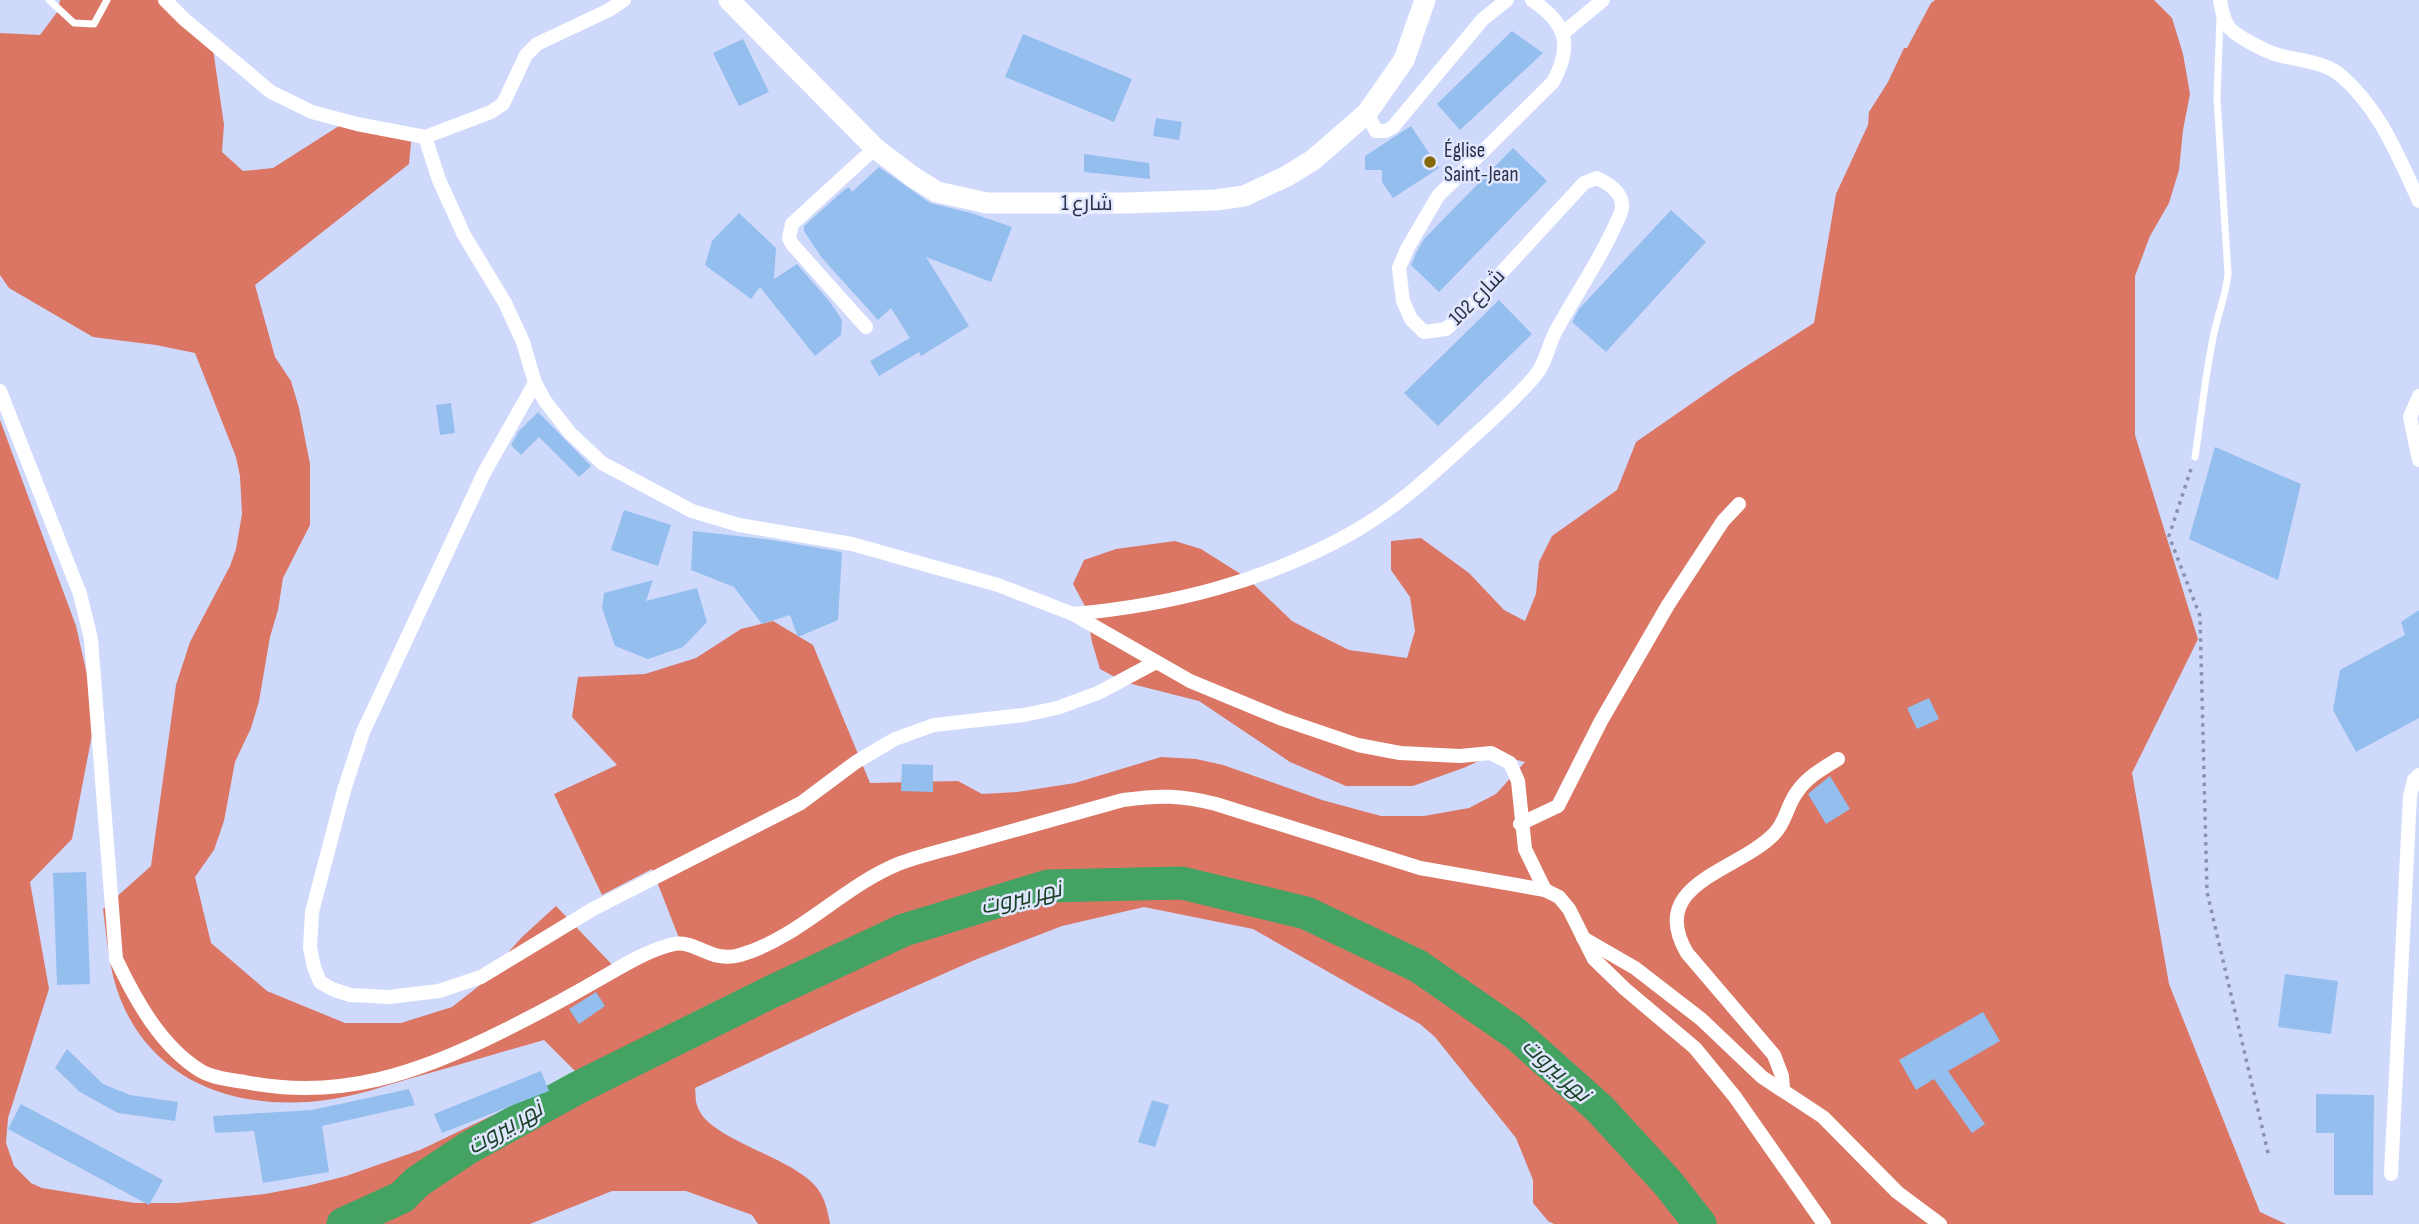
<svg xmlns="http://www.w3.org/2000/svg" width="2419" height="1224" viewBox="0 0 2419 1224" font-family="'Sofia Sans Condensed',Cairo,sans-serif">
	<style>
		.forest { fill: #da7663 }
		.lines { fill: none; stroke-linecap: round; stroke-linejoin: round }
		.river { stroke: #44a263; stroke-width: 33 }
		.building { fill: #94beee }
		.path { stroke: #8a92af; stroke-width: 3.5; stroke-dasharray: 3.5 5; stroke-linecap: butt }
		.lane { stroke: #fff; stroke-width: 7 }
		.street { stroke: #fff; stroke-width: 14 }
		.secondary { stroke: #fff; stroke-width: 21 }
		.poi-dot { fill: #836a04; stroke: #e0e7fe; stroke-width: 2.5 }
		.labels { text-anchor: middle; dominant-baseline: central; stroke-width: 5; stroke-linejoin: round; paint-order: stroke }
		.poi-label { font-size: 21px; fill: #2a3046; stroke: #e0e7fe; text-anchor: start }
		.street-label { font-size: 21px; fill: #2a3046; stroke: #e0e7fe }
		.water-label { font-size: 23px; font-style: italic; fill: #193f25; stroke: #e0e7fe }
	</style>
	<rect width="100%" height="100%" fill="#cfd9fc"/>
	<path class="forest" d="M60 0H167L211 35 224 125 222 152 243 171 273 168 353 117 412 133 409 164 255 285 275 357 291 381 299 408 310 464V525L283 578 278 610 270 637 259 701 251 728 235 762 224 821 214 850 195 877 211 943 267 991 345 1023H401L452 1007 479 986 521 938 556 906 620 973 679 938 652 869 602 895 554 794 617 765 572 717 578 677 645 674 696 658 741 629 773 621 813 645 870 783 958 781 982 794 1017 792 1075 783 1161 757 1196 759 1223 765 1322 800 1381 816H1424L1469 808 1496 794 1525 762 1493 754 1466 767 1413 786H1346L1290 762 1199 701 1124 682 1100 669 1092 642 1086 608 1073 584 1084 560 1116 549 1175 541 1201 549 1247 578 1292 621 1317 634 1349 650 1407 658 1415 631 1410 597 1391 570V541L1421 538 1469 573 1504 610 1525 621 1536 594 1539 562 1552 536 1617 490 1636 442 1734 374 1814 323 1836 194 1868 125 1869 112 1888 82 1904 48H1907L1931 3 1935 0H2154L2172 18 2183 54 2190 94 2183 130 2179 170 2169 203 2150 236 2135 276V435L2198 639 2132 773 2169 984 2260 1212 2286 1224H1554L1548 1221 1533 1203V1180L1516 1138 1435 1037 1420 1024 1253 929 1144 907 1062 926 977 959 855 1013 695 1088C696 1093 695 1100 697 1105 706 1140 793 1156 817 1188 825 1198 828 1212 830 1224H758L752 1215 686 1191H612L530 1224H0V420L76 626 96 714 72 839 30 882 49 989 8 1118 6 1143 14 1166 31 1183 42 1188 135 1203H178L265 1194 307 1186 346 1176 420 1150 491 1116 584 1080 544 1040C498 1053 452 1067 405 1080 382 1087 358 1095 333 1099 245 1113 155 1087 120 998 109 970 107 939 103 909L151 866 176 685 190 642 230 566 236 549 242 514 240 476 236 457 195 353 156 345 93 337 9 288 0 275V33L40 35 58 11Z"/>
	<g class="lines">
		<polyline class="river" points="343,1224 402,1197 417,1182 468,1148 579,1087 771,992 904,930 1048,886 1182,883 1306,913 1418,966 1516,1034 1600,1109 1667,1182 1700,1224"/>
	</g>
	<g class="building">
		<polygon points="1512,31 1543,53 1460,130 1437,104"/>
		<polygon points="1023,34 1132,79 1114,122 1005,77"/>
		<polygon points="743,39 769,92 739,106 713,53"/>
		<polygon points="1156,118 1182,122 1179,140 1153,136"/>
		<polygon points="1411,126 1439,168 1393,198 1382,182 1382,170 1365,170 1365,156"/>
		<polygon points="1513,148 1547,181 1439,292 1411,265 1416,253 1424,239"/>
		<polygon points="1084,154 1149,163 1150,179 1084,172"/>
		<polygon points="879,167 930,203 971,213 1012,227 991,282 926,257 969,326 921,356 919,352 879,376 870,361 910,338 891,308 878,320 822,258 804,231 804,226 843,191 849,187 852,192"/>
		<polygon points="1671,210 1706,242 1606,352 1572,322 1579,309"/>
		<polygon points="739,213 776,248 774,279 797,264 830,302 842,320 841,335 815,356 760,287 751,299 705,265 712,241"/>
		<polygon points="1499,300 1532,334 1438,426 1404,393"/>
		<polygon points="451,403 455,433 440,435 436,405"/>
		<polygon points="538,412 591,466 579,477 539,437 521,455 511,445 519,431"/>
		<polygon points="2215,447 2301,484 2278,580 2189,539"/>
		<polygon points="624,510 671,525 658,566 611,550"/>
		<polygon points="693,531 772,540 842,552 838,620 798,637 790,615 762,624 734,587 691,570"/>
		<polygon points="653,580 646,601 697,588 707,622 683,647 648,659 615,646 602,608 604,593"/>
		<polygon points="2419,610 2419,718 2356,752 2333,710 2340,670 2405,635 2401,622"/>
		<polygon points="1929,698 1939,719 1917,729 1907,708"/>
		<polygon points="902,764 933,765 933,792 901,791"/>
		<polygon points="1830,776 1850,809 1826,824 1808,794"/>
		<polygon points="86,872 90,984 57,985 53,873"/>
		<polygon points="2285,974 2338,981 2331,1034 2278,1027"/>
		<polygon points="596,992 605,1006 579,1024 569,1009"/>
		<polygon points="1983,1012 2000,1041 1948,1071 1985,1124 1972,1133 1934,1079 1916,1090 1899,1060"/>
		<polygon points="67,1049 103,1084 130,1095 178,1102 175,1121 118,1113 80,1092 55,1068"/>
		<polygon points="541,1071 549,1091 442,1133 434,1114"/>
		<polygon points="409,1089 415,1105 322,1126 329,1172 263,1183 254,1131 215,1133 213,1116 312,1110"/>
		<polygon points="2316,1094 2374,1095 2373,1195 2334,1195 2334,1133 2316,1133"/>
		<polygon points="1152,1100 1169,1105 1155,1147 1138,1142"/>
		<polygon points="21,1104 163,1180 149,1205 8,1129"/>
	</g>
	<g class="lines">
		<polyline class="path" points="2191,469 2169,536 2200,616 2207,892 2269,1157"/>
		<g class="lane">
			<polyline points="49,0 74,23 94,24 107,0"/>
			<path d="M2195 457C2201 417 2205 377 2213 338 2217 316 2226 296 2228 274L2217 98 2220 17"/>
		</g>
		<g class="street">
			<polyline points="165,0 185,20 271,92 312,112 357,124 425,137 491,112 503,104 526,55 537,44 609,10 624,0"/>
			<path d="M2220 0C2221 8 2224 19 2228 26 2233 35 2267 52 2278 55 2297 60 2324 62 2339 74 2379 107 2398 156 2419 201"/>
			<polyline points="1563,33 1603,0"/>
			<polyline points="1367,113 1376,131 1386,131 1393,127 1483,19 1507,0"/>
			<polyline points="425,137 439,180 464,235 505,303 523,342 535,383 545,401 570,433 602,463 692,511 739,525 852,544 998,585 1073,614 1190,681 1282,719 1358,745 1400,753 1460,756 1491,753 1510,763 1518,781 1525,849 1545,890"/>
			<polyline points="866,327 792,244 789,238 792,224 875,148"/>
			<polyline points="535,383 484,473 363,732 344,790 312,912 310,948 314,967 320,982 332,989 350,995 389,997 439,991 481,977 593,909 801,803 856,762 895,739 934,725 1024,715 1057,708 1098,693 1156,662"/>
			<path d="M0 391 80 594 91 639 116 959C135 999 161 1047 201 1071 213 1078 231 1080 245 1082 340 1101 419 1073 503 1031 535 1015 567 998 598 980 621 967 644 952 670 945 695 937 709 964 740 955 799 938 842 887 898 864 921 855 946 850 969 843 1021 828 1072 814 1123 800 1160 795 1180 795 1216 804L1420 868 1545 890 1559 897 1569 909 1594 959 1625 989 1695 1048 1735 1097 1824 1224"/>
			<polyline points="2419,396 2410,417 2419,460"/>
			<path d="M1073 614C1172 605 1263 582 1350 534 1393 510 1427 479 1463 446 1487 424 1513 402 1535 376 1547 362 1548 344 1557 329 1575 296 1596 266 1612 232 1615 225 1621 215 1622 208 1623 192 1609 184 1597 178L1584 183 1468 309 1446 329 1424 332 1411 319 1403 301 1399 268 1407 249 1438 196 1553 82C1573 45 1567 24 1532 0"/>
			<polyline points="1520,824 1558,806 1601,721 1668,605 1723,521 1739,504"/>
			<polyline points="1583,938 1635,968 1701,1019 1762,1077 1823,1117 1897,1192 1940,1224"/>
			<path d="M1783 1089 1782 1076 1774 1055 1687 953C1646 883 1737 872 1774 834 1786 822 1787 805 1797 792 1807 777 1822 769 1838 759"/>
			<polyline points="2391,1174 2410,796 2414,780 2419,775"/>
		</g>
		<polyline class="secondary" points="729,0 875,148 913,177 937,192 987,203 1125,203 1216,200 1244,196 1287,176 1313,160 1367,113 1404,60 1425,0"/>
	</g>
	<circle class="poi-dot" cx="1430" cy="162" r="7"/>
	<g class="labels">
		<g class="poi-label">
			<text x="1444" y="150">Église<tspan x="1444" dy="24">Saint-Jean</tspan></text>
		</g>
		<g class="street-label">
			<text x="1087" y="203">شارع 1</text>
			<text transform="translate(1477 297) rotate(-45)">شارع 102</text>
		</g>
		<g class="water-label">
			<text transform="translate(1021 898) rotate(-13)">نهر بيروت</text>
			<text transform="translate(1556 1070) rotate(42)">نهر بيروت</text>
			<text transform="translate(505 1128) rotate(-30)">نهر بيروت</text>
		</g>
	</g>
</svg>
